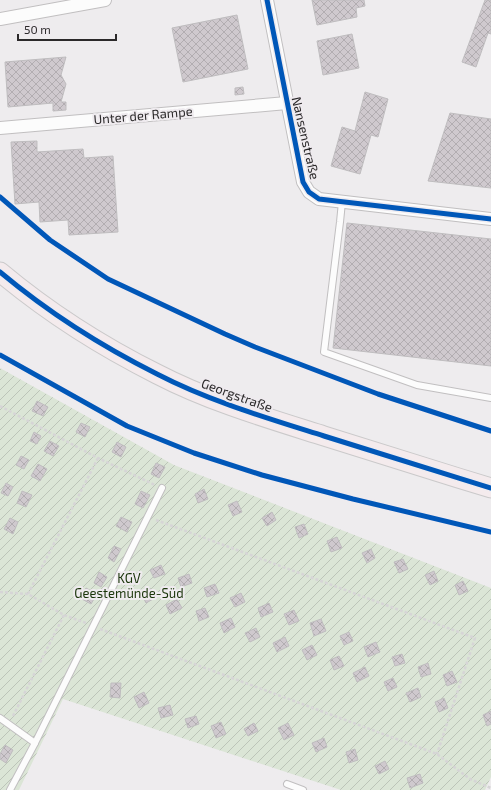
<svg xmlns="http://www.w3.org/2000/svg" width="491" height="790" viewBox="0 0 491 790" font-family="'Exo 2',sans-serif">
	<style>
		.garden { fill: url(#garden-furrows) }
		.building { fill: url(#building-cross-hatch); stroke: #bfbdbf }
		.lines { fill: none; stroke-linecap: round; stroke-linejoin: round }
		.service-casing { stroke: #c1bfc0; stroke-width: 8 }
		.minor-casing { stroke: #c1bfc0; stroke-width: 14 }
		.primary-casing { stroke: #cac9ca; stroke-width: 21 }
		.path { stroke: #d6d5d6; stroke-width: 2.5; stroke-dasharray: 3 2; stroke-linecap: butt }
		.service { stroke: #fcfcfc; stroke-width: 6 }
		.minor { stroke: #fcfcfc; stroke-width: 12 }
		.primary { stroke: #f4ebed; stroke-width: 19 }
		.cycleway-casing { stroke: #efebef; stroke-width: 8 }
		.cycleway { stroke: #0057b8; stroke-width: 5 }
		.labels { text-anchor: middle; dominant-baseline: central; stroke-width: 4; stroke-linejoin: round; paint-order: stroke }
		.street-label { font-size: 13px; fill: #2b292a; stroke: #efebef }
		.park-label { font-size: 13px; fill: #193409; stroke: #efebef }
	</style>
	<defs>
		<pattern id="garden-furrows" width="10" height="10" patternUnits="userSpaceOnUse"><rect width="10" height="10" fill="#dbe5d6"/><path d="M-1 1l2-2M0 10L10 0M9 11l2-2" fill="none" stroke="#bcc4b8"/></pattern>
		<pattern id="building-cross-hatch" width="8" height="8" patternUnits="userSpaceOnUse"><rect width="8" height="8" fill="#cfc9ce"/><path d="M0 0l8 8M0 8l8-8" fill="none" stroke="#b2adb1"/></pattern>
	</defs>
	<rect width="100%" height="100%" fill="#eeecee"/>
	<polygon class="garden" points="0,368 174,465 491,588 491,777 485,790 341,790 63,699 19,790 0,790"/>
	<g class="building">
		<polygon points="312,0 364,0 365,6 356,8 357,17 317,25"/>
		<polygon points="485,0 491,0 491,34 488,33 476,67 462,62"/>
		<polygon points="237,15 248,69 183,82 172,28"/>
		<polygon points="352,34 359,68 323,75 317,41"/>
		<polygon points="66,57 61,75 66,84 61,102 66,102 66,110 53,111 53,103 8,107 5,62"/>
		<polygon points="243,87 244,94 235,95 235,88"/>
		<polygon points="365,92 388,99 378,137 371,135 360,174 331,166 342,127 355,131"/>
		<polygon points="450,113 491,119 491,188 428,181"/>
		<polygon points="37,141 37,152 83,149 84,158 113,156 118,232 69,235 68,220 40,222 39,202 15,204 11,142"/>
		<polygon points="347,223 491,239 491,366 333,348"/>
		<polygon points="37,401 48,407 43,416 32,411"/>
		<polygon points="81,423 90,427 85,437 76,432"/>
		<polygon points="34,432 41,436 37,444 30,441"/>
		<polygon points="50,441 59,446 53,456 44,451"/>
		<polygon points="117,442 126,447 121,457 112,452"/>
		<polygon points="21,456 29,460 24,469 16,465"/>
		<polygon points="156,463 165,467 159,478 151,474"/>
		<polygon points="38,464 47,469 40,481 31,476"/>
		<polygon points="6,483 13,487 8,496 1,493"/>
		<polygon points="204,489 208,499 198,503 195,494"/>
		<polygon points="22,491 32,495 26,507 17,503"/>
		<polygon points="141,491 150,495 143,508 135,504"/>
		<polygon points="237,501 242,512 233,516 228,505"/>
		<polygon points="272,512 276,520 267,526 262,518"/>
		<polygon points="121,517 132,522 127,532 116,526"/>
		<polygon points="10,518 18,522 13,534 4,529"/>
		<polygon points="304,524 308,534 299,538 295,527"/>
		<polygon points="337,537 342,548 331,552 327,541"/>
		<polygon points="114,546 121,549 114,562 108,558"/>
		<polygon points="371,549 375,558 367,563 362,553"/>
		<polygon points="403,559 408,569 399,573 394,562"/>
		<polygon points="161,565 165,574 154,578 150,570"/>
		<polygon points="434,571 438,581 430,585 425,575"/>
		<polygon points="99,572 107,577 101,587 94,583"/>
		<polygon points="189,574 192,583 181,587 178,578"/>
		<polygon points="463,581 468,591 459,595 455,585"/>
		<polygon points="215,584 219,593 207,597 204,588"/>
		<polygon points="86,588 97,594 91,604 80,598"/>
		<polygon points="150,588 155,598 146,603 141,593"/>
		<polygon points="241,593 245,602 235,607 230,598"/>
		<polygon points="177,599 182,608 170,614 166,605"/>
		<polygon points="269,603 273,612 261,617 258,608"/>
		<polygon points="205,608 209,617 199,621 196,611"/>
		<polygon points="294,610 299,621 289,625 284,614"/>
		<polygon points="231,618 235,627 224,633 220,623"/>
		<polygon points="321,619 326,631 314,636 310,623"/>
		<polygon points="256,628 260,637 250,642 245,633"/>
		<polygon points="349,632 353,641 344,645 340,636"/>
		<polygon points="285,637 289,646 277,652 273,643"/>
		<polygon points="376,642 380,652 368,657 364,647"/>
		<polygon points="312,645 317,655 307,660 302,650"/>
		<polygon points="402,654 405,663 395,666 392,657"/>
		<polygon points="339,656 344,666 334,670 330,660"/>
		<polygon points="428,663 431,674 421,677 418,667"/>
		<polygon points="365,667 369,676 357,682 353,673"/>
		<polygon points="452,671 457,682 447,686 443,675"/>
		<polygon points="393,678 397,687 388,691 384,682"/>
		<polygon points="111,683 121,683 120,698 110,697"/>
		<polygon points="418,688 421,697 410,702 406,693"/>
		<polygon points="144,692 149,703 139,708 134,697"/>
		<polygon points="444,698 448,708 439,712 435,702"/>
		<polygon points="170,705 173,715 161,718 158,708"/>
		<polygon points="491,711 491,724 487,726 483,715"/>
		<polygon points="196,716 199,724 188,728 185,719"/>
		<polygon points="221,722 226,734 216,738 211,726"/>
		<polygon points="254,723 258,731 248,736 244,729"/>
		<polygon points="288,723 294,735 284,740 278,728"/>
		<polygon points="324,738 327,747 316,752 312,743"/>
		<polygon points="5,745 13,750 6,763 0,759 0,754"/>
		<polygon points="355,749 358,760 349,763 346,752"/>
		<polygon points="385,761 389,769 379,774 375,766"/>
		<polygon points="420,774 423,783 410,788 407,778"/>
	</g>
	<g class="lines">
		<g class="service-casing">
			<g id="service">
				<polyline points="342,202 340,222 324,352 417,385 491,398"/>
				<polyline points="0,718 35,743 10,790"/>
				<polyline points="35,743 162,488"/>
				<polyline points="287,784 303,790"/>
			</g>
		</g>
		<g class="minor-casing">
			<g id="minor">
				<polyline points="267,0 303,182 309,192 319,199 491,219"/>
				<polyline points="0,19 105,0"/>
				<polyline points="0,128 287,103"/>
			</g>
		</g>
		<g class="primary-casing">
			<path id="primary" d="M0 272C49 313 99 345 157 374 209 401 267 418 324 436 379 453 435 471 491 488"/>
		</g>
		<g class="path">
			<polyline points="0,406 98,458 155,485"/>
			<polyline points="156,520 475,638 437,754"/>
			<polyline points="0,592 28,594 64,615 86,623"/>
			<polyline points="28,594 98,458"/>
			<polyline points="100,629 437,754 470,779 491,788"/>
			<polyline points="13,716 64,615"/>
		</g>
		<use href="#service" class="service"/>
		<use href="#minor" class="minor"/>
		<use href="#primary" class="primary"/>
		<g class="cycleway-casing">
			<g id="cycleway">
				<polyline points="267,0 303,182 309,192 319,199 491,219"/>
				<polyline points="0,197 50,240 108,279 225,334 255,347 378,394 491,431"/>
				<path d="M0 272C49 313 99 345 157 374 209 401 267 418 324 436 379 453 435 471 491 488"/>
				<polyline points="0,355 127,426 194,453 262,475 353,499 491,532"/>
			</g>
		</g>
		<use href="#cycleway" class="cycleway"/>
	</g>
	<g class="labels">
		<g class="street-label">
			<text transform="translate(143 115) rotate(-5)">Unter der Rampe</text>
			<text transform="translate(306 138) rotate(77)">Nansenstraße</text>
			<text transform="translate(237 395) rotate(20)">Georgstraße</text>
		</g>
		<g class="park-label">
			<text x="129" y="578">KGV<tspan x="129" dy="15">Geestemünde-Süd</tspan></text>
		</g>
	</g>
	<path d="M18 34v6h98v-6" fill="none" stroke="#2b292a" stroke-width="2"/>
	<text x="24" y="34" font-size="12" fill="#2b292a" stroke="#efebef" stroke-width="3" paint-order="stroke">50 m</text>
</svg>
